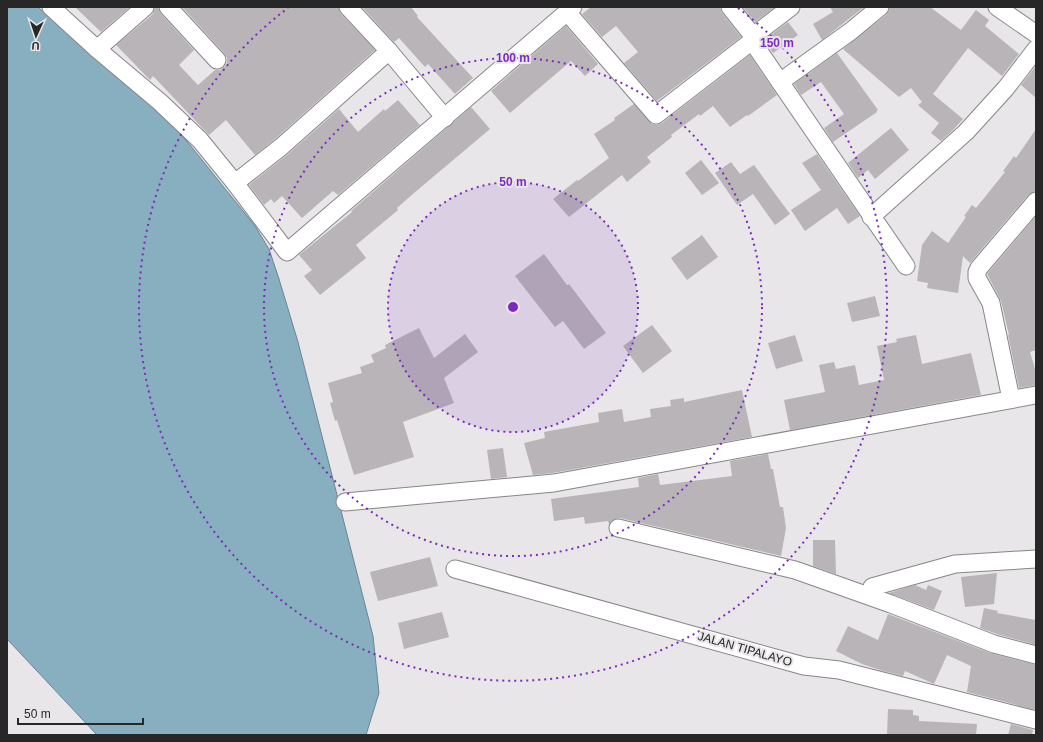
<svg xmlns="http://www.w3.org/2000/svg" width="1043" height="742" viewBox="0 0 1043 742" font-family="Helvetica,sans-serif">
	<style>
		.water { fill: #88afbf; stroke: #6b8692 }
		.building { fill: #b8b4b8 }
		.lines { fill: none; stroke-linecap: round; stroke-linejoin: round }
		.minor-casing { stroke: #888588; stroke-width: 19 }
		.minor { stroke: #fff; stroke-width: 17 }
		.ring { fill: none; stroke: #7b2cbf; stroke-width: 2; stroke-dasharray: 2 4 }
		.labels { text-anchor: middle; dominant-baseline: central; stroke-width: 4; stroke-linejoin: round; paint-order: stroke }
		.street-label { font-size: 12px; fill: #282728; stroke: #e9e6e9 }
		.centre { fill: #7b2cbf; stroke: #e9e6e9; stroke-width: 2 }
		.ring-label { font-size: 12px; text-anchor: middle; font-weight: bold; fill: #7b2cbf; stroke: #e9e6e9; stroke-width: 4; stroke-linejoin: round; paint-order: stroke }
	</style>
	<rect width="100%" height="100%" fill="#e9e6e9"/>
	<polygon class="water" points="7,7 38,7 91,55 149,103 186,140 255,226 269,249 279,279 298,342 373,636 379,693 366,735 97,735 7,639"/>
	<g class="building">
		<polygon points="75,7 130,7 101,32"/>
		<polygon points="155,7 158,7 161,14 194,50 179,65 198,85 215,70 220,70 224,67 227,63 227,58 224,53 182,7 338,7 341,14 375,50 275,139 255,155 226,120 209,135 153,76 150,80 116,45 152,15"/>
		<polygon points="362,7 411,7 418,16 417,17 473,78 455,94 428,64 425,67 399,38 394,42"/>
		<polygon points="591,7 720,7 722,13 741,37 657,101 624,63 638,52 616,26 602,37 582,14"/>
		<polygon points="743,7 775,7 755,22"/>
		<polygon points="830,7 864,7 822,40 813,24 833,12"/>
		<polygon points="890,7 930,7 961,30 976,10 989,20 985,26 1019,54 1002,76 968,48 933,94 963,119 953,130 941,141 931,133 939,123 918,105 922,102 911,88 899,97 843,49 886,15 889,11"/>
		<polygon points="788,22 798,35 773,53 764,40"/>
		<polygon points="566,26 598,64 585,76 571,61 510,113 491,91"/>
		<polygon points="837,53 878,110 876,111 877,112 833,142 824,128 844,114 821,82 801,95 794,84"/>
		<polygon points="750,55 777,95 748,116 747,115 730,127 713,106 700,116 699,114 671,135 672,137 647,157 651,162 627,182 622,175 569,217 553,199 577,180 578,181 609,158 594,134 615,120 614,118 634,104 652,124 657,125 662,123"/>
		<polygon points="1035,67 1036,68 1036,98 1021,85"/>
		<polygon points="398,100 420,125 338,195 333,191 302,218 282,196 274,203 271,199 264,205 249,185 287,155 339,109 358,132 384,109 385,111"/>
		<polygon points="471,107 490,129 414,193 397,208 398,210 356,245 366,258 320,295 304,276 312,270 299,255 352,212 351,211"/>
		<polygon points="891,128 909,150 875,179 868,170 858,178 848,163"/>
		<polygon points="1036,129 1036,191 1028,195 970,263 963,256 958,293 927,288 928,283 917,281 922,245 932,231 948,243 966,217 964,216 972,205 976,208 1005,172 1003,171 1014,156 1016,158"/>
		<polygon points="817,154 860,216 848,224 837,208 805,231 791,210 821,190 802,163"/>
		<polygon points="701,160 719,183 702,195 685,173"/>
		<polygon points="731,162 740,174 754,165 790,214 775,225 753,194 737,205 715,173"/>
		<polygon points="1036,216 1036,350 1030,352 1036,372 1036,385 1019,388 1008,335 1009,335 1001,301 987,274"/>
		<polygon points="702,235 718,257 687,280 671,258"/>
		<polygon points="544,254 567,285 569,284 606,333 584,349 563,321 555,327 515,276"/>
		<polygon points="875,296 880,316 852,322 847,303"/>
		<polygon points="652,325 672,351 643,373 623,346"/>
		<polygon points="419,328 434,358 465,334 478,352 444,378 454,403 403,422 414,457 354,475 337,420 335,421 330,403 333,402 328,383 362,373 360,367 374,362 371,355 386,348 385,345"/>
		<polygon points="795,335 803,361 776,369 768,343"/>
		<polygon points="916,335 922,364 971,353 981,395 790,430 784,400 825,392 819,365 834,362 836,369 855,365 859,385 884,380 877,346 897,342 896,339"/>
		<polygon points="742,390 752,437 553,473 533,475 524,443 545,438 544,432 599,422 598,413 622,409 624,422 651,417 650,409 671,406 670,400 684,398 684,402"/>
		<polygon points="503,448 507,477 491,479 487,450"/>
		<polygon points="768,454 771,469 773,469 780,507 783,507 786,528 781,556 620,518 615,519 609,524 608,521 585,524 584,517 554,521 551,499 639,487 638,478 658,474 660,485 732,476 730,461"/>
		<polygon points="813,540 835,540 836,574 813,566"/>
		<polygon points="430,557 438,586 378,601 370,572"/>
		<polygon points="997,573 994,604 965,607 961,577"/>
		<polygon points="915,585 926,590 928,585 942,591 934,610 889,593"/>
		<polygon points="984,608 998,611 997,613 1036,620 1036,645 997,634 980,628"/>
		<polygon points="442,612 449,637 404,649 398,623"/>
		<polygon points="888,614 990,653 1036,665 1036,710 967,692 971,666 947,655 934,684 905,671 903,676 883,671 862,664 836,651 848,626 878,640"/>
		<polygon points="888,709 913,710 913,715 919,716 919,721 977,724 976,735 887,735"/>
		<polygon points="1011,724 1033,730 1032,735 1008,735"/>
	</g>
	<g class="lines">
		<g class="minor-casing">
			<g id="minor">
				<polyline points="51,7 97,49 160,102 200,140 235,183 287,252 573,7"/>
				<polyline points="168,7 217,60"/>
				<polyline points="348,7 389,51 445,118"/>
				<polyline points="730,7 753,36"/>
				<polyline points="997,7 1036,34"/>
				<polyline points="567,12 656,115 752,41 753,36 791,7"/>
				<polyline points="752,41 906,266"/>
				<polyline points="97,49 145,7"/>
				<polyline points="780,82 851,31 880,7"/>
				<polyline points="235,183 281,147 389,51"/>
				<polyline points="871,217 966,132 1006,88 1036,49"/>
				<polyline points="1011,399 991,303 977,278 977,272 979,268 1036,201"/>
				<polyline points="345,502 554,483 1036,395"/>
				<polyline points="618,528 795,570 891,604 994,644 1036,655"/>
				<polyline points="455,569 804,666 839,670 1036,720"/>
				<polyline points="872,587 955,564 1036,559"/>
			</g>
		</g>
		<use href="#minor" class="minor"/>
	</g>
	<circle cx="513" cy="307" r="125" fill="#7b2cbf" fill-opacity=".12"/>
	<g class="ring">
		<circle cx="513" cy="307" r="125"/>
		<circle cx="513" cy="307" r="249"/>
		<path d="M738 8A374 374 0 1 1 288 8"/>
	</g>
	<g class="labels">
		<g class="street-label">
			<text transform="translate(745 649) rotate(16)">JALAN TIPALAYO</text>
		</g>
	</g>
	<circle cx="513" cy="307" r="6" class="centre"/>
	<g class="ring-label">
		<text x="777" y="47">150 m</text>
		<text x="513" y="62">100 m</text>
		<text x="513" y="186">50 m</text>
	</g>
	<rect width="1043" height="742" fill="none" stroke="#282728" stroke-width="16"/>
	<g transform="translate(36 36) rotate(183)" stroke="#e9e6e9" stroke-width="3" paint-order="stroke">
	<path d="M0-3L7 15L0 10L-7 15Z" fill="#282728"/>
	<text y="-6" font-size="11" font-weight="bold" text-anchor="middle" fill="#282728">U</text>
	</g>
	<path d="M18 718v6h125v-6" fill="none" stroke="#282728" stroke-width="2"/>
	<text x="24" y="718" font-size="12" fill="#282728" stroke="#e9e6e9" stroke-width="3" paint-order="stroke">50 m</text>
</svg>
